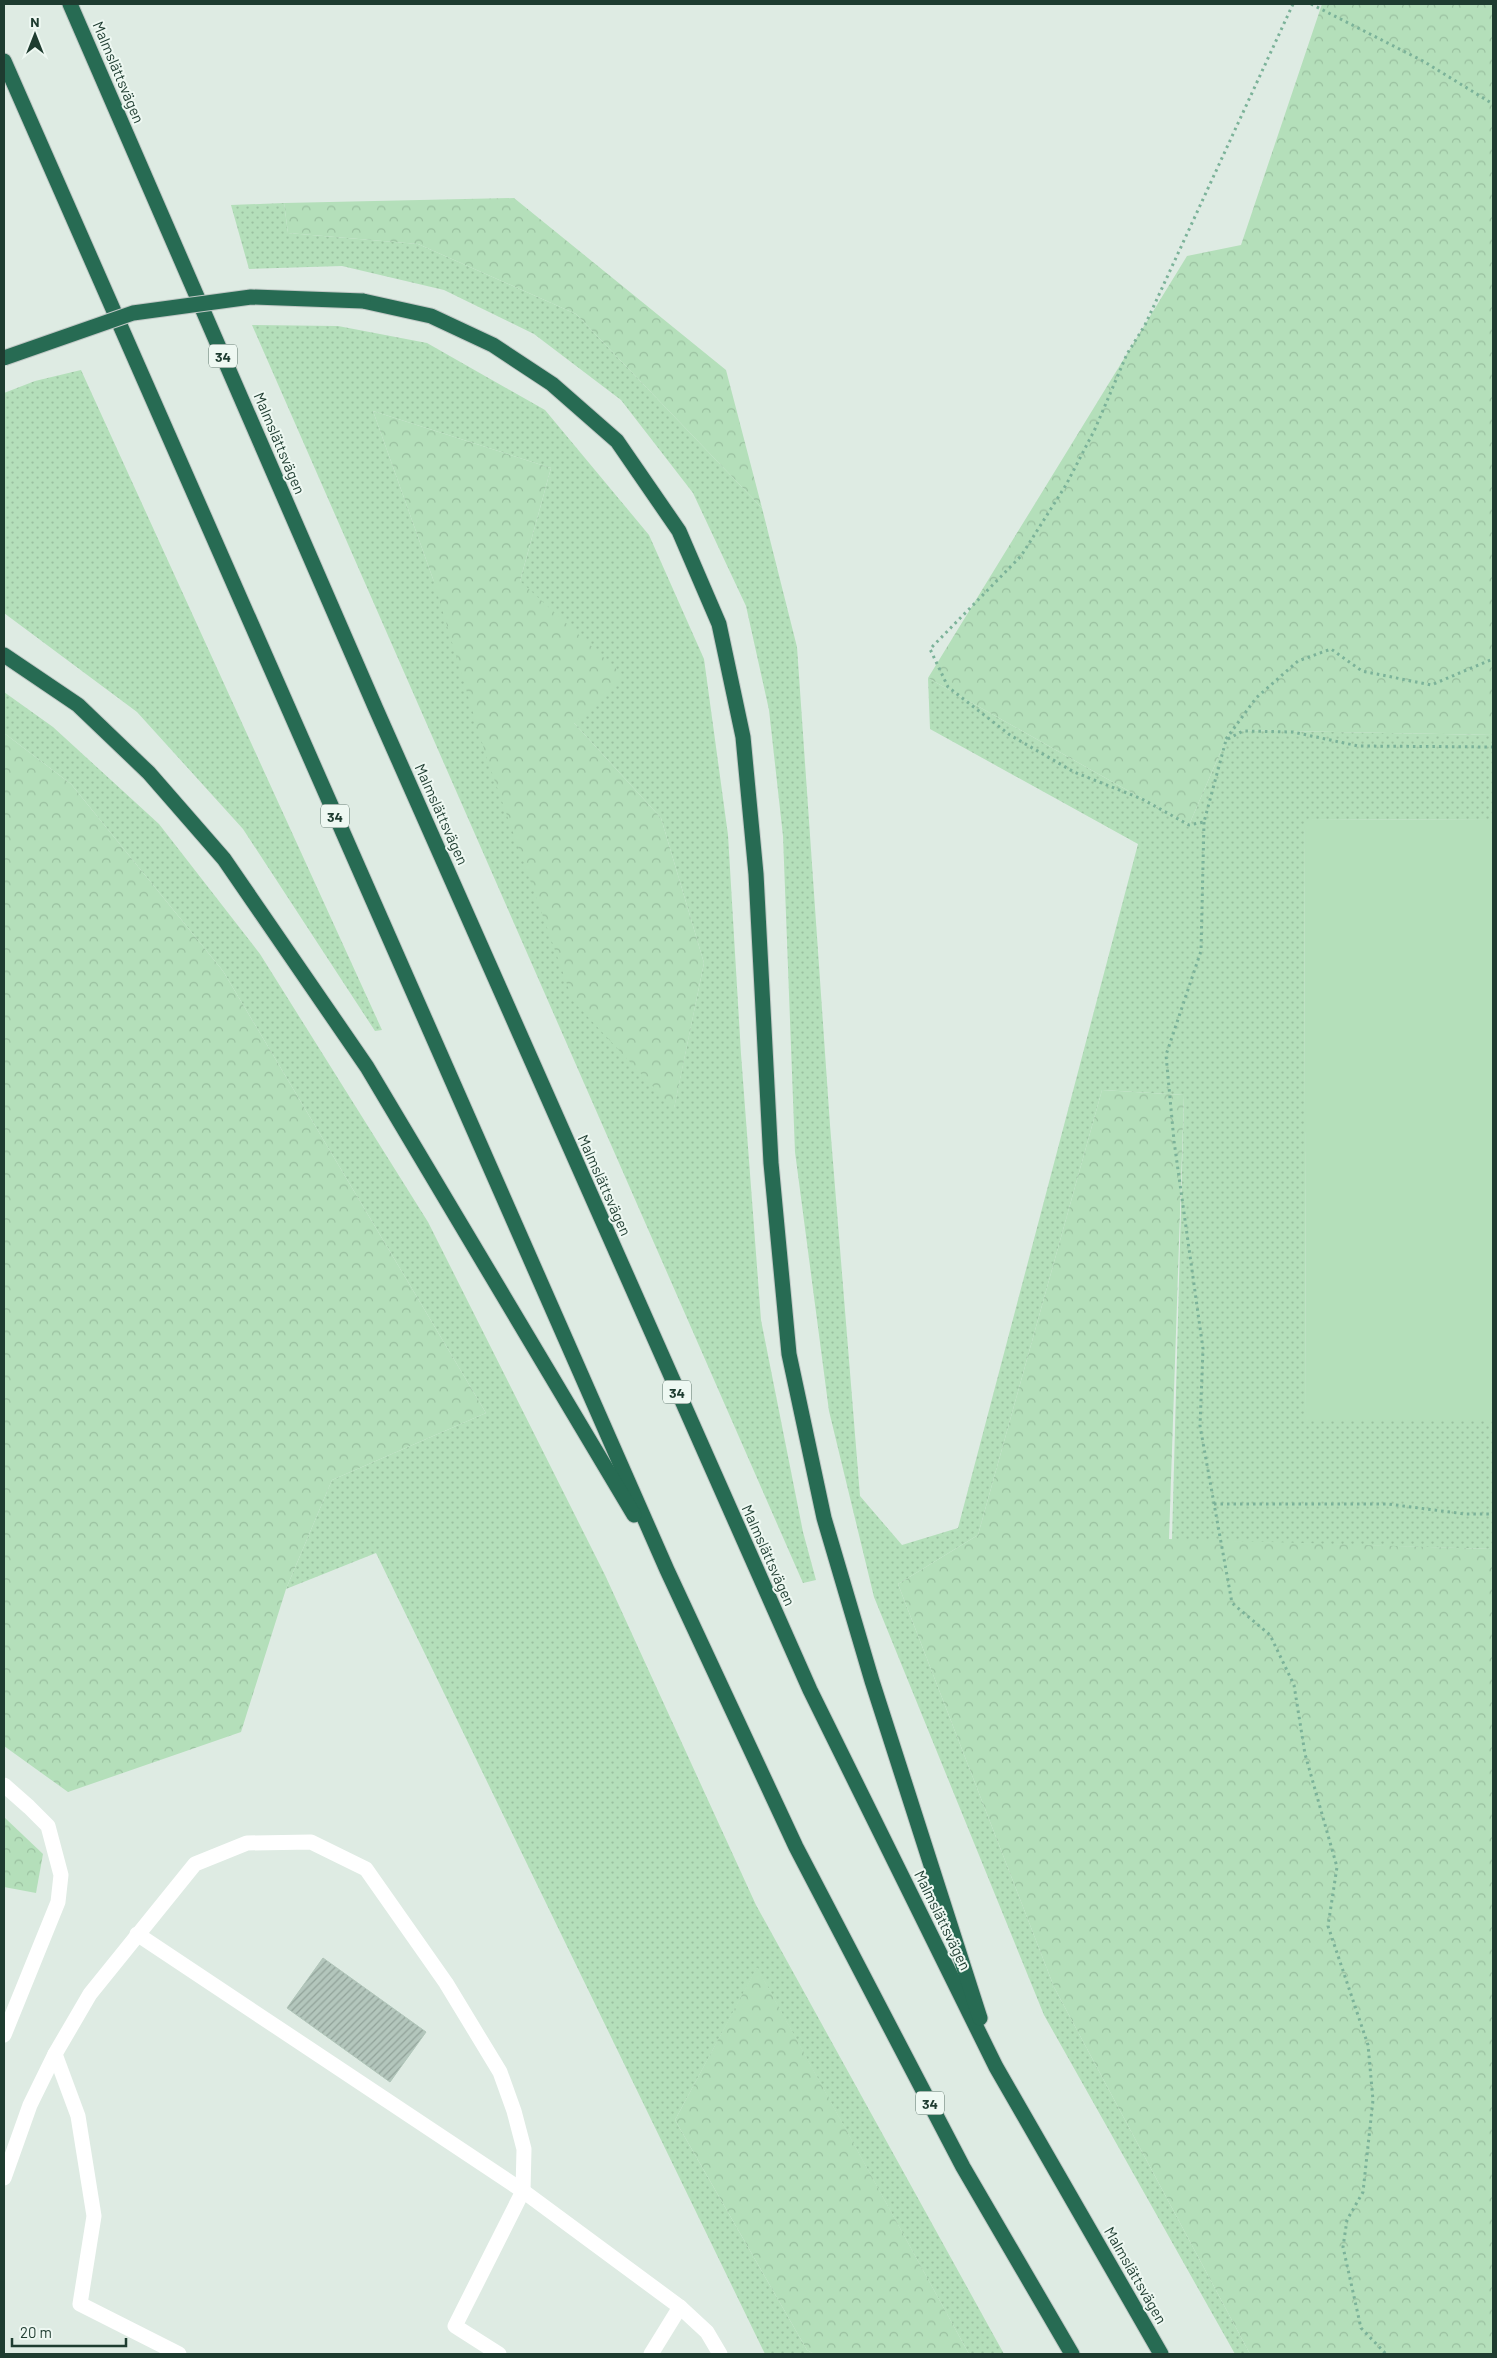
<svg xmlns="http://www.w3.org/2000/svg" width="1497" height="2358" viewBox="0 0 1497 2358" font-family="Barlow,sans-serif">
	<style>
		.grass { fill: url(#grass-dots); fill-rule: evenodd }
		.forest { fill: url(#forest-crowns) }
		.garden { fill: #b4dfba }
		.building { fill: url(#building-hatch); stroke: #b0c5b9 }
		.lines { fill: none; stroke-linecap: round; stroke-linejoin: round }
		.motorway-casing { stroke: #c0c8c5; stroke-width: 17 }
		.path { stroke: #7bb299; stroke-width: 3; stroke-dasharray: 2.5 4; stroke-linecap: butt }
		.service { stroke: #fff; stroke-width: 15 }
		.motorway { stroke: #276b53; stroke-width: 15 }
		.motorway-bridge-casing { stroke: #c0c8c5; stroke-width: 17; stroke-linecap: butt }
		.motorway-bridge { stroke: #276b53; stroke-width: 15 }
		.labels { text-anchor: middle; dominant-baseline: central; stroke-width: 4; stroke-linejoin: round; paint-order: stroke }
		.shield { fill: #eef8f2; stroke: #5c746a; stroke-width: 1 }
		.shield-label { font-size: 14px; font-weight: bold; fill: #1e3c30 }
		.street-label { font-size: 15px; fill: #1e3c30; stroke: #eef8f2 }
	</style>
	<defs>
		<pattern id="grass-dots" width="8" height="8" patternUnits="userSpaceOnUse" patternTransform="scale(1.25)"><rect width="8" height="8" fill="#b4dfba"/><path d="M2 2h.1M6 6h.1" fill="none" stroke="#9ac0a0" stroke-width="1.8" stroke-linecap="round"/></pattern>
		<pattern id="forest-crowns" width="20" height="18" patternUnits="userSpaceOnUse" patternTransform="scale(1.25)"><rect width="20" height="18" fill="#b4dfba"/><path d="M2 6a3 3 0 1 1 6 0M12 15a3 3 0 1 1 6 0" fill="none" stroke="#9ac0a0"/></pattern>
		<pattern id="building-hatch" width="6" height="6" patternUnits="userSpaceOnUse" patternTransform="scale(1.25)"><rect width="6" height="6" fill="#b3c6bc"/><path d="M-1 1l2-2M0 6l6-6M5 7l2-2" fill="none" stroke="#91a299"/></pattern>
	</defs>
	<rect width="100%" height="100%" fill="#deebe3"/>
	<g class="grass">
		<polygon points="284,203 288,233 418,244 576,314 762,508 797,647 830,1125 860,1496 902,1545 958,1528 1138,844 930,729 928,678 1189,825 1230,730 1493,735 1493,819 1304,820 1306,1420 1493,1420 1493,1549 1172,1540 1184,1095 1102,1090 978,1535 898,1584 1054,1987 1250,2354 1235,2354 1044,2015 874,1597 829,1411 795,1152 783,836 769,710 746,606 693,493 621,400 534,334 444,290 342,266 249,269 231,205"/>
		<path d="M252 325 338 326 427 343 545 410 649 535 704 659 728 835 741 1054 761 1320 803 1532 816 1580 803 1583ZM373 411 551 468 520 581 574 723 661 818 704 963 674 1108 433 579Z"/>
		<polygon points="81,370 382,1030 375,1031 243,829 137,712 4,613 4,393 35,381"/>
		<polygon points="4,692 53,727 159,824 260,954 428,1222 605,1575 756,1905 1004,2354 969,2354 757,1968 675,2120 807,2350 814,2354 765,2354 376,1553 286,1589 332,1480 486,1413 223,971 71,784 4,733"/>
	</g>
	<g class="forest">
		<polygon points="1322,4 1493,4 1493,735 1230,730 1189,825 928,678 1187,256 1241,245"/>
		<polygon points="514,198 726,370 762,508 576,314 418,244 288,233 284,203"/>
		<polygon points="373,411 551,468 520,581 624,676 574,723 661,818 704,963 674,1109 573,1001 487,759 433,579"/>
		<polygon points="4,733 71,784 223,971 486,1413 332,1480 286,1589 241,1732 68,1792 4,1746"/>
		<polygon points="1102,1090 1184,1095 1169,1539 1493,1549 1493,2354 1250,2354 1054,1987 898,1584 978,1535"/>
		<polygon points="4,1817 43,1854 36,1893 4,1887"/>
		<polygon points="757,1967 969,2354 814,2354 807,2350 675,2120"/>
	</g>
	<polygon class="garden" points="1493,819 1493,1420 1306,1421 1304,820"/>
	<polygon class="building" points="323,1958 426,2032 390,2082 287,2008"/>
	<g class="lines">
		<g class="motorway-casing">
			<g id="motorway">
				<polyline points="70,4 376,709 810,1690 996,2067 1161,2354"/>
				<polyline points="4,61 667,1570 796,1847 963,2167 1072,2354"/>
				<polyline points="363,301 431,316 493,345 552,384 617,441 679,531 719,624 743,737 756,874 771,1163 789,1354 824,1518 872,1681 980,2018"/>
				<polyline points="4,655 78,705 149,773 224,859 367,1067 634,1515"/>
			</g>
		</g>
		<g class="path">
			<polyline points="1293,4 1145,325 1127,354 1095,429 1066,485 1021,556 930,649 948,687 1010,735 1074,772 1142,799 1189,825 1204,822 1226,740 1243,731 1293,732 1358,746 1493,747"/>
			<polyline points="1311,4 1423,61 1493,104"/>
			<polyline points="1226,739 1256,698 1298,661 1331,649 1362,671 1431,685 1493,659"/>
			<polyline points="1204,822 1201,951 1166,1055 1174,1141 1203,1349 1200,1426 1232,1603 1270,1635 1294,1685 1305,1754 1337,1867 1328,1926 1368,2045 1373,2100 1363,2192 1347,2220 1343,2247 1361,2328 1386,2354"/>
			<polyline points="1214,1504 1388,1504 1465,1514 1493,1514"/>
		</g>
		<g class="service">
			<polyline points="4,1785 29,1807 48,1826 61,1875 58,1902 4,2035"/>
			<polyline points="137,1934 523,2191 680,2307 707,2332 720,2354"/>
			<polyline points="55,2054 78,2116 94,2216 80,2304 179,2354"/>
			<polyline points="4,2178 30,2105 55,2054 90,1994 195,1864 247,1843 311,1842 366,1869 446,1983 500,2072 514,2111 524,2149 523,2191 455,2326 499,2354"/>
			<polyline points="651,2354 680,2307"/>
		</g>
		<use href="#motorway" class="motorway"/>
		<g class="motorway-bridge-casing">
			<polyline id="motorway-bridge" points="4,358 133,313 251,297 363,301"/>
		</g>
		<use href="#motorway-bridge" class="motorway-bridge"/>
	</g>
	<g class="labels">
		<g class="shield">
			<rect x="209" y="344.5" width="28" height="23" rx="4"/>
			<rect x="321" y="804.5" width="28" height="23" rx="4"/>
			<rect x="663" y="1380.5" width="28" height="23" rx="4"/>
			<rect x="916" y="2091.5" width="28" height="23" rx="4"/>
		</g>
		<g class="shield-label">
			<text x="223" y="356">34</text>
			<text x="335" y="816">34</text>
			<text x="677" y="1392">34</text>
			<text x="930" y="2103">34</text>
		</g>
		<g class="street-label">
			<text transform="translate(119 72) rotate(67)">Malmslättsvägen</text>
			<text transform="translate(280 443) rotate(67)">Malmslättsvägen</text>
			<text transform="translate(442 814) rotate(66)">Malmslättsvägen</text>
			<text transform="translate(605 1185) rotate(66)">Malmslättsvägen</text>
			<text transform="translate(769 1555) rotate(66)">Malmslättsvägen</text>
			<text transform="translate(943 1920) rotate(64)">Malmslättsvägen</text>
			<text transform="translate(1136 2275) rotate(60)">Malmslättsvägen</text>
		</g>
	</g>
	<rect width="1497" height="2358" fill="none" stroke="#1e3c30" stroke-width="10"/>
	<g transform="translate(35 35)" stroke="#eef8f2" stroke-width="4" paint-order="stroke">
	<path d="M0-4L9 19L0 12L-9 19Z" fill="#1e3c30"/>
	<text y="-8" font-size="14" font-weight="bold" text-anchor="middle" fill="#1e3c30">N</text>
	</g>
	<path d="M12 2338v8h114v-8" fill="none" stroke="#1e3c30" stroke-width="2.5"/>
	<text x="20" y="2338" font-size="15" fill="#1e3c30" stroke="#eef8f2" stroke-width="4" paint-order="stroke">20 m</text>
</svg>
